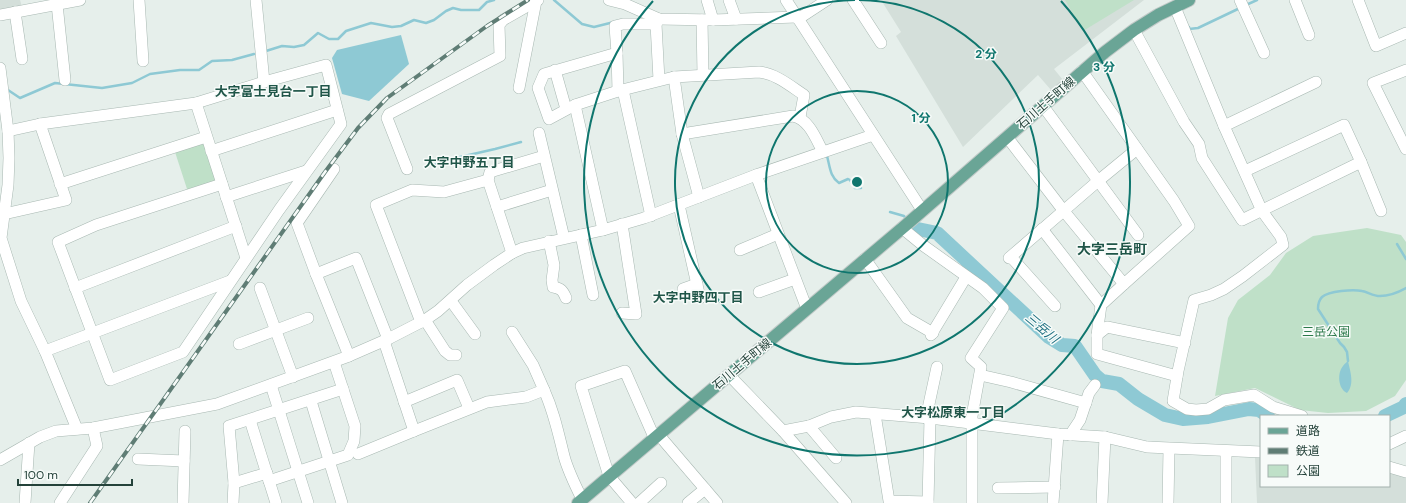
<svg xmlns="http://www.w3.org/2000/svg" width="1406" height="503" viewBox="0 0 1406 503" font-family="'DM Sans','Noto Sans JP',sans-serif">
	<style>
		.built { fill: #d4dfda }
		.green { fill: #bfe0c8 }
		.water { fill: #8ec9d4 }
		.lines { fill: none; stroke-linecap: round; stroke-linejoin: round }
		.stream { stroke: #8ec9d4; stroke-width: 2.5 }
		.river { stroke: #8ec9d4; stroke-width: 14 }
		.minor-casing { stroke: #a8b8b2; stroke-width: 12 }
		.major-casing { stroke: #c2cac8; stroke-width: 14 }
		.minor { stroke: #fff; stroke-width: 11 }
		.major { stroke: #6aa596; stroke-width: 12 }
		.rail-casing { stroke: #5f7d75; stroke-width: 4 }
		.rail { stroke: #f7fbf9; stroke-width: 2.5; stroke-dasharray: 8; stroke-linecap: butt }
		.ring { fill: none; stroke: #0f766e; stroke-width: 2 }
		.labels { text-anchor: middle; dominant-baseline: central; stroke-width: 3; stroke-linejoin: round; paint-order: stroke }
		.street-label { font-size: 12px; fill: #24423a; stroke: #f7fbf9 }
		.park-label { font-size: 12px; fill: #2d7a4b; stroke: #f7fbf9 }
		.neighbourhood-label { font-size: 13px; font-weight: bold; fill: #1f5548; stroke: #f7fbf9 }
		.water-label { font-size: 13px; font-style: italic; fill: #1c6f80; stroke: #f7fbf9 }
		.quarter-label { font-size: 14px; font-weight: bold; fill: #1f5548; stroke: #f7fbf9 }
		.centre { fill: #0f766e; stroke: #f7fbf9; stroke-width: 2 }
		.ring-label { font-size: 12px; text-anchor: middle; font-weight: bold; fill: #0f766e; stroke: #f7fbf9; stroke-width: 3; stroke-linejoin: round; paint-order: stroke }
	</style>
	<rect width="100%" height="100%" fill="#e6efeb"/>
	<g class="built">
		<polygon points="0,0 20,0 22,7 0,11"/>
		<polygon points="881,0 1144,0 1054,69 1063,80 1051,90 1038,75 963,147 896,36 901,32"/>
		<polygon points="1255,457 1261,457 1261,486 1389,486 1389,471 1406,475 1406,503 1257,503"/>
	</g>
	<g class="green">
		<polygon points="1065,0 1134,0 1083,31"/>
		<polygon points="202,142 205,144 217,180 188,192 175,152"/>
		<polygon points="1367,228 1401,235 1406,242 1406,380 1395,396 1366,411 1328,413 1300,410 1255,388 1215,396 1228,318 1238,300 1270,275 1286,253 1313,236"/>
	</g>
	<g class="water">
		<polygon points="401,35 409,64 369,101 342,94 332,58 337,50"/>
		<path d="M1348 361C1350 371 1355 384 1347 393 1338 389 1337 373 1343 366 1344 364 1346 363 1348 361Z"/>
	</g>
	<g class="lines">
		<g class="stream">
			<polyline points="554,0 582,24 594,27 614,22"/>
			<polyline points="1246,5 1257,0"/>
			<polyline points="1189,27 1189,29 1198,28 1240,8"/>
			<polyline points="266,51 282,46 294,47 304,45 318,33 329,39 338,39 346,31 371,23 392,27 401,26 414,20 426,23 434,20 446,11 453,8 461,10 479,10 487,2 494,0"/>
			<polyline points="8,90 20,98 55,83 102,88 132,83 150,74 180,70 199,70 212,61 232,60 254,54"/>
			<path d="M827 156C830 167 830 177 839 183L848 179 850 180 855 188H861"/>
			<polyline points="434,165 460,157 495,149 521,142"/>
			<polyline points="890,212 904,216 907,220"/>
			<polyline points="1397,244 1406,259"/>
			<path d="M1348 361 1347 352 1344 347 1340 343 1318 309C1318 305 1319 300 1322 297 1329 291 1353 289 1362 291 1368 292 1373 296 1380 296 1390 296 1397 293 1406 288"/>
		</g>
		<g class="river">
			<polyline points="913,228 937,233 1049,337 1062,345 1075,346 1095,375 1102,381 1119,384 1138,399 1165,415 1183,419 1208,417 1249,409 1259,410 1268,416"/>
			<polyline points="1385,416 1404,407 1406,404"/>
		</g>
		<g class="minor-casing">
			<g id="minor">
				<polyline points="139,0 143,61"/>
				<polyline points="256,0 264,82"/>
				<polyline points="609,0 625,4 659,19 713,20 796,17"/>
				<polyline points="707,0 713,20"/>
				<polyline points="729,0 736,19"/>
				<polyline points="786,0 922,210"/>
				<polyline points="853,0 881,43"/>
				<polyline points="1240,0 1264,53"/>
				<polyline points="1295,0 1309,35"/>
				<polyline points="1358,0 1376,46 1406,33"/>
				<polyline points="57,4 65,80"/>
				<polyline points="1175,7 1224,126 1262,211 1281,237 1283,245 1243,276 1224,289 1211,295 1194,300 1178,371 1173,401 1187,409 1196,410 1208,409 1224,400 1254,395 1273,407 1302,416"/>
				<polyline points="15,12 22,59"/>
				<polyline points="0,15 80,0"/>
				<polyline points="798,19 827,0"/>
				<polyline points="702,20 703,75"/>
				<polyline points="656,24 659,80"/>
				<polyline points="1134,30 1184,122 1199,144 1202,158 1242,220 1361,162 1381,211"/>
				<polyline points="617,53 544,74 538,88 549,119 575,105 618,91 674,77"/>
				<polyline points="0,68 8,131 9,158 8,185 1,238 21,301 45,351 77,429"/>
				<polyline points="555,70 566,109"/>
				<polyline points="1406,70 1373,83 1406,149"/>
				<polyline points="519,88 536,1"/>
				<polyline points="623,90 651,216"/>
				<polyline points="618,91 617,53 615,26 623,24 656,24 659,19"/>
				<polyline points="196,103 246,258"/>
				<polyline points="575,105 603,230"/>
				<polyline points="1043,106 1138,235"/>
				<polyline points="1224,126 1316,82"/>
				<polyline points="8,131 40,124 196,103 264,82 326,65 341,124 279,210 183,352 110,380 58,242 96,225 222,184"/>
				<polyline points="539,133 564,238"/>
				<path d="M682 134 793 116C809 119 816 139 823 152"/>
				<polyline points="1007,137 1063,210 1124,284 1189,226 1174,201 1082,71"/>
				<polyline points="211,151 337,110"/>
				<polyline points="407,169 387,118 389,114 500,56 499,25 503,20 538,0"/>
				<polyline points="1245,171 1344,125 1361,162"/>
				<polyline points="756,175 807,309"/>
				<polyline points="488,180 490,172 544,156"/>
				<polyline points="60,184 206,137"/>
				<polyline points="226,197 306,171"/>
				<path d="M699 197 682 134 674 77 759 72C776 74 789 85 804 95L800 117"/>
				<polyline points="679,205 700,298"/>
				<polyline points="497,207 552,190"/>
				<polyline points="4,214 66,200 40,124"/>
				<polyline points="902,228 924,246 983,288 1003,308 971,358 981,367 972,416 972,503"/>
				<polyline points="1042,229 1101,305"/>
				<polyline points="581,235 593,295"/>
				<path d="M549 241 554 265 552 280 553 287C561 288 563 291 566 298"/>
				<polyline points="740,250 778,234"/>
				<polyline points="1011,257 1055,306"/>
				<polyline points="1009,258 1098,181 1137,149"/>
				<polyline points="865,259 907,318 933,333"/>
				<polyline points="316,274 297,223 334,169"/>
				<polyline points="1124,284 1101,305 1097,335 1097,354 1177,376"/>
				<polyline points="75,288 236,226"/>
				<polyline points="260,288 293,377"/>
				<polyline points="683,289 697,284"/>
				<polyline points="759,292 795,279"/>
				<polyline points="451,301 475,334"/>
				<polyline points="622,313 636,314 622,224"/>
				<polyline points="425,320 445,351 450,355 456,355"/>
				<polyline points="421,322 376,205 412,190 444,192 488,180 512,253"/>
				<polyline points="512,332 533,365 544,390"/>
				<polyline points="931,335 966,277"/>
				<polyline points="1097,335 1107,327 1185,343"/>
				<path d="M384 341 414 431 487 402 526 397 544 390C554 412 558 432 564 456 568 471 575 485 582 499"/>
				<polyline points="239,344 308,318"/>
				<polyline points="45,351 230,281"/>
				<polyline points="349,356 316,274 356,258 388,339"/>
				<polyline points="729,375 783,431 809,426 831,417 856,412 930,418 1058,434 1105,437 1147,447 1261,452"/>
				<polyline points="980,375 1011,382 1086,403"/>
				<polyline points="271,385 308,503"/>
				<polyline points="311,401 342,503"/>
				<polyline points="404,402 457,380 469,408"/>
				<polyline points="875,414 889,501 928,502"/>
				<polyline points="926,418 937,367"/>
				<polyline points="250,420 276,503"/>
				<polyline points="809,426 836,458"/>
				<polyline points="783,431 846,503"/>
				<polyline points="658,434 717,503"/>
				<polyline points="1070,435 1080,420 1089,393 1095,385"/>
				<polyline points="1389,444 1406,436"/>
				<polyline points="1226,451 1226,503"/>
				<polyline points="358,454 414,431"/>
				<polyline points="138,459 184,461"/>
				<polyline points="0,460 40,437 56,431 93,428 217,404 349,356 388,339 425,320 438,311 467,285 494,265 512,253 523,248 603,230 644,218 756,175 873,135"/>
				<polyline points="1389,467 1406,472"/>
				<polyline points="269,481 348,455 354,441 355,426 334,362"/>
				<polyline points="234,483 267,473"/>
				<polyline points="998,488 1055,487"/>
				<polyline points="25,503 29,443"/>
				<polyline points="60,503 97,446 93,428"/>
				<polyline points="183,503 185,431"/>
				<polyline points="233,503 234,483 229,426 343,389"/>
				<polyline points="632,503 609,476 581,386 625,371 654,437"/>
				<polyline points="639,503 661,483"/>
				<polyline points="688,503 705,489"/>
				<polyline points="928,503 930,418"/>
				<polyline points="1053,503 1058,434"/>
				<polyline points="1102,503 1105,437"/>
				<polyline points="1168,503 1169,449"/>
			</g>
		</g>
		<g class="major-casing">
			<polyline id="major" points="578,503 906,225 1105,52 1134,30 1158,15 1189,0"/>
		</g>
		<use href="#minor" class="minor"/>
		<use href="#major" class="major"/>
		<g class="rail-casing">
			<polyline id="rail" points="90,503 325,172 358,128 387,98 487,26 528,0"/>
		</g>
		<use href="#rail" class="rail"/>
	</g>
	<g class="ring">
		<circle cx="857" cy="182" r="91"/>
		<path d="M859 0A182 182 0 1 1 855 0"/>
		<path d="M1061 1A273 273 0 1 1 653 1"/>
	</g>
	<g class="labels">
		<g class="street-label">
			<text transform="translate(1046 103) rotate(-41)">石川土手町線</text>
			<text transform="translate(742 364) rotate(-40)">石川土手町線</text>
		</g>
		<g class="park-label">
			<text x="1326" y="332">三岳公園</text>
		</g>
		<g class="neighbourhood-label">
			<text x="273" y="91">大字富士見台一丁目</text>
			<text x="469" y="162">大字中野五丁目</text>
			<text x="698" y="297">大字中野四丁目</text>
			<text x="953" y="412">大字松原東一丁目</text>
		</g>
		<g class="water-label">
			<text transform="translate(1042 328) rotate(40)">三岳川</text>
		</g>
		<g class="quarter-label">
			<text x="1112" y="249">大字三岳町</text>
		</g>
	</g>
	<circle cx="857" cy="182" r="6" class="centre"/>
	<g class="ring-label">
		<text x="986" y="58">2 分</text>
		<text x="1104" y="71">3 分</text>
		<text x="921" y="122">1 分</text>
	</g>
	<rect x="1260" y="415" width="130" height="72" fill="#f7fbf9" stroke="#a3b1ad"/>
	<rect x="1268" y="428" width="20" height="6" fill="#6aa596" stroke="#a3b1ad"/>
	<text x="1296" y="435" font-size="12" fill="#24423a">道路</text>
	<rect x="1268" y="448" width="20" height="6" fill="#5f7d75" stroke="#a3b1ad"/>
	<text x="1296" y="455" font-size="12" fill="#24423a">鉄道</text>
	<rect x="1268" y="465" width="20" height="12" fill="#bfe0c8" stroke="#a3b1ad"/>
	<text x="1296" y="475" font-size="12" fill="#24423a">公園</text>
	<path d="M18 479v6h114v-6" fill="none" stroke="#24423a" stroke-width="2"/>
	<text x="24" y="479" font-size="12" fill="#24423a" stroke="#f7fbf9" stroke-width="3" paint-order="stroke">100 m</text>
</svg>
